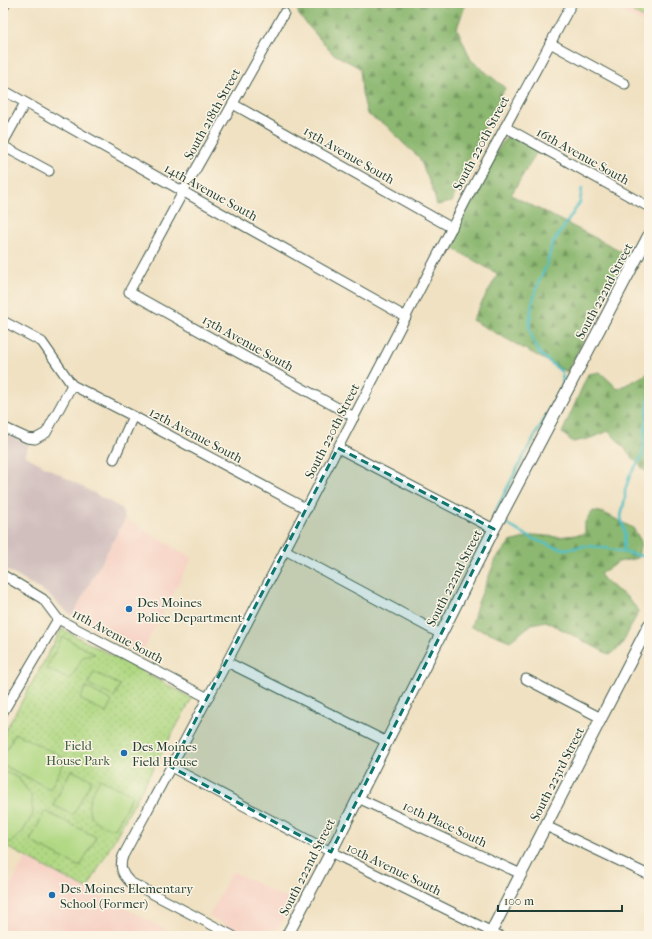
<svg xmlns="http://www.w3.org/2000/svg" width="652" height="939" viewBox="0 0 652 939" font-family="'IM FELL French Canon',serif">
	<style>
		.built { fill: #f6d2c4 }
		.industrial { fill: #d1bfbe }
		.grass { fill: url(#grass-dots); stroke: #688a5c }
		.forest { fill: url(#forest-firs); stroke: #567a52 }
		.pitch { fill: #b0d883; stroke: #688a5c }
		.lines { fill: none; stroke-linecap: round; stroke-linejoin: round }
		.stream { stroke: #52c0c6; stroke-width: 2.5 }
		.minor-casing { stroke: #3e5649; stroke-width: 11 }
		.tertiary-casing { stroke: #3e5649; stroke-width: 13 }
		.secondary-casing { stroke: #3e5649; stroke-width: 14 }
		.minor { stroke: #fff; stroke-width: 9 }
		.tertiary { stroke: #fff; stroke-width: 11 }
		.secondary { stroke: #fff; stroke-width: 12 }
		.marked { fill: #0f766e; fill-opacity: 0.2; stroke: #0f766e; stroke-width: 3; stroke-dasharray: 8 5; stroke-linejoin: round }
		.poi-dot { fill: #1f6fb2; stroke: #fcf5e5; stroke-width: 1.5 }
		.labels { text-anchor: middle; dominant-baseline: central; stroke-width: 3; stroke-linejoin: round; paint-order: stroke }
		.street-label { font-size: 13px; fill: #1f3d34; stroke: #fcf5e5 }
		.poi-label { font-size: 13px; fill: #1f3d34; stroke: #fcf5e5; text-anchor: start }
		.park-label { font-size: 13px; fill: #3c5c44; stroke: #fcf5e5 }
	</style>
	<defs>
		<pattern id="grass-dots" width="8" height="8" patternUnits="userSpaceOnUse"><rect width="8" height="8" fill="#b0d883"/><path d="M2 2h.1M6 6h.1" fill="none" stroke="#97ba72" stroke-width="1.8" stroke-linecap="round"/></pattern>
		<pattern id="forest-firs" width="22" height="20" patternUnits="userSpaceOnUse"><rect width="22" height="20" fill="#8cb871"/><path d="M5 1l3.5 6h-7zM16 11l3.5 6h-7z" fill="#72975e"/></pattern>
	</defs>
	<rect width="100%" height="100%" fill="#fcf5e5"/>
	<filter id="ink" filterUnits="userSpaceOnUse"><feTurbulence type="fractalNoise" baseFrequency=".025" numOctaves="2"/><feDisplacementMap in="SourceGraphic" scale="8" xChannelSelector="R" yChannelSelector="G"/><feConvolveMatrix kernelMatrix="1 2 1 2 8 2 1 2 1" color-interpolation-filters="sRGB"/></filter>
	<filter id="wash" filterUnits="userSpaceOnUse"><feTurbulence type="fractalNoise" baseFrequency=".012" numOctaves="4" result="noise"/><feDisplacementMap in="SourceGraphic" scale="16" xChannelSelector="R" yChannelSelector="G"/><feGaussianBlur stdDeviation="0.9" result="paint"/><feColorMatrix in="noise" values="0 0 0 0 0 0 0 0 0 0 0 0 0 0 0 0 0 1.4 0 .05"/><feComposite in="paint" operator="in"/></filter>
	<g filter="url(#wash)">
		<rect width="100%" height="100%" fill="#f0e1c2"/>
		<g class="built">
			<polygon points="607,3 649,3 649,27"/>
			<polygon points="125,519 192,558 141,653 72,616"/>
			<polygon points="26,857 165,929 161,936 3,936 3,900"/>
			<polygon points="232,871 293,902 274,936 246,936 209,916"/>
		</g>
		<polygon class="industrial" points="3,432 29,445 24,455 121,508 125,519 72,616 46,593 3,568"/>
		<g class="grass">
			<polygon points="639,3 649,3 649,21 633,12"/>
			<polygon points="62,629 192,698 87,889 3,845 3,735"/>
		</g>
		<g class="forest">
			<polygon points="296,3 466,3 457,28 471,60 505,88 466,163 452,202 437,205 432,188 419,157 403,143 387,126 367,114 362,92 360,68 332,53 299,15"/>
			<polygon points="506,138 514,138 538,150 511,195 627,254 567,372 472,320 498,274 449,246 497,151"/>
			<polygon points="600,372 618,389 649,373 649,475 633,458 609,431 588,439 573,442 562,433 588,374"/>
			<polygon points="593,511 604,513 633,528 641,541 638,558 618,562 600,574 607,583 627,597 639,611 621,646 610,655 546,621 532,624 510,641 488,632 471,627 477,605 496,559 510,542 535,535 557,537 585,534 585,522"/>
		</g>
		<g class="pitch">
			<polygon points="63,637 95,654 83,657 70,680 46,668"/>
			<polygon points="94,672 120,685 114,697 88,684"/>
			<polygon points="86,687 112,701 106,713 80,699"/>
			<polygon points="15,733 66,759 50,789 3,765 3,757"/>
			<polygon points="71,770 92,780 73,815 53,805"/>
			<polygon points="3,771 18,778 31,795 33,814 22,833 10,843 3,839"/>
			<path d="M100 779 132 795 115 829C109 827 101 826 97 822 81 810 92 793 100 779Z"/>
			<polygon points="45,811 96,837 80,867 30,841"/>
		</g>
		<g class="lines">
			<g class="stream">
				<polyline points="649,397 642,456 630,475 625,490 625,498 621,517 625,534 623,552 636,555 649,557"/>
				<polyline points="496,518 493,516 520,463 563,385 562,372 539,353 533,340 529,327 532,304 538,284 547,264 552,244 562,230 580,202 582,188"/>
				<path d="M502 521C519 532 545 546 565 549 572 550 579 546 586 546 599 546 611 549 623 552"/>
			</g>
		</g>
	</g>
	<g filter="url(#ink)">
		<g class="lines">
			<g class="minor-casing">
				<g id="minor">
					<polyline points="284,13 183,192 129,292 354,417"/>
					<polyline points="550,43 625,84"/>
					<polyline points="3,90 406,317"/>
					<polyline points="233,104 452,228"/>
					<polyline points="505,127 649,207"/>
					<polyline points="3,143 25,103"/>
					<polyline points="3,146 49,171"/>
					<polyline points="3,321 42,342 72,385 133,416 307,509"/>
					<polyline points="3,427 27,438 35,439 46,433 72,385"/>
					<polyline points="338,448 494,529"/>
					<polyline points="114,459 133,416"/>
					<polyline points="285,550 441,634"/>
					<polyline points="3,575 43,599 58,619 208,698"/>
					<polyline points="227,662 387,742"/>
					<polyline points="526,679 601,718"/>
					<polyline points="3,712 58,619"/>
					<polyline points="171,767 331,852 500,936"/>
					<polyline points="358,798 521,874"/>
					<polyline points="546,826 649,875"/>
					<path d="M233 936 130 882C122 874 119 867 123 856L227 662 477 179 572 3"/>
				</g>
			</g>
			<g class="tertiary-casing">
				<g id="tertiary">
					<polyline points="287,936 331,852 494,529 649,235"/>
					<polyline points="489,936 649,625"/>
				</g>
			</g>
			<g class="secondary-casing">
				<polyline id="secondary" points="3,5 4,3"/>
			</g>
			<use href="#minor" class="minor"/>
			<use href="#tertiary" class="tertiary"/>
			<use href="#secondary" class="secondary"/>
		</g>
	</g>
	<path class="marked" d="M338 448 494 529 331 852 171 767Z"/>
	<g class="poi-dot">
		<circle cx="129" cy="609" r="4"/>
		<circle cx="124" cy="753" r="4"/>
		<circle cx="52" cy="895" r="4"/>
	</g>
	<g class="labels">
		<g class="street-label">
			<text transform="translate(212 114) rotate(-61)">South 218th Street</text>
			<text transform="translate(481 143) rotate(-62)">South 220th Street</text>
			<text transform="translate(349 155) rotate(30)">15th Avenue South</text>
			<text transform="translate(583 156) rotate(29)">16th Avenue South</text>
			<text transform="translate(211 192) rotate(29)">14th Avenue South</text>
			<text transform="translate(604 291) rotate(-62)">South 222nd Street</text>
			<text transform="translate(248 343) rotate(29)">13th Avenue South</text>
			<text transform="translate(332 431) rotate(-63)">South 220th Street</text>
			<text transform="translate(196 435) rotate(28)">12th Avenue South</text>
			<text transform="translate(454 578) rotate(-63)">South 222nd Street</text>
			<text transform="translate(118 636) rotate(28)">11th Avenue South</text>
			<text transform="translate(557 774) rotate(-63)">South 223rd Street</text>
			<text transform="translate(445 824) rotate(25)">10th Place South</text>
			<text transform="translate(307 867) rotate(-63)">South 222nd Street</text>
			<text transform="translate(394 869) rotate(26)">10th Avenue South</text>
		</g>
		<g class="poi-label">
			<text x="137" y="602">Des Moines<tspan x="137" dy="15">Police Department</tspan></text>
			<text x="132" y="746">Des Moines<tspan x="132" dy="15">Field House</tspan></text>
			<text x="60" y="888">Des Moines Elementary<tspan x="60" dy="15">School (Former)</tspan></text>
		</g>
		<g class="park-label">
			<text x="78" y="745">Field<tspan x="78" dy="15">House Park</tspan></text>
		</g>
	</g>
	<rect width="652" height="939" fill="none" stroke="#fcf5e5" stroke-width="16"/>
	<path d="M498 905v6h124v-6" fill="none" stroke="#1f3d34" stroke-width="2"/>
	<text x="504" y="905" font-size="12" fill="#1f3d34" stroke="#fcf5e5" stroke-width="3" paint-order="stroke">100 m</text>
</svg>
